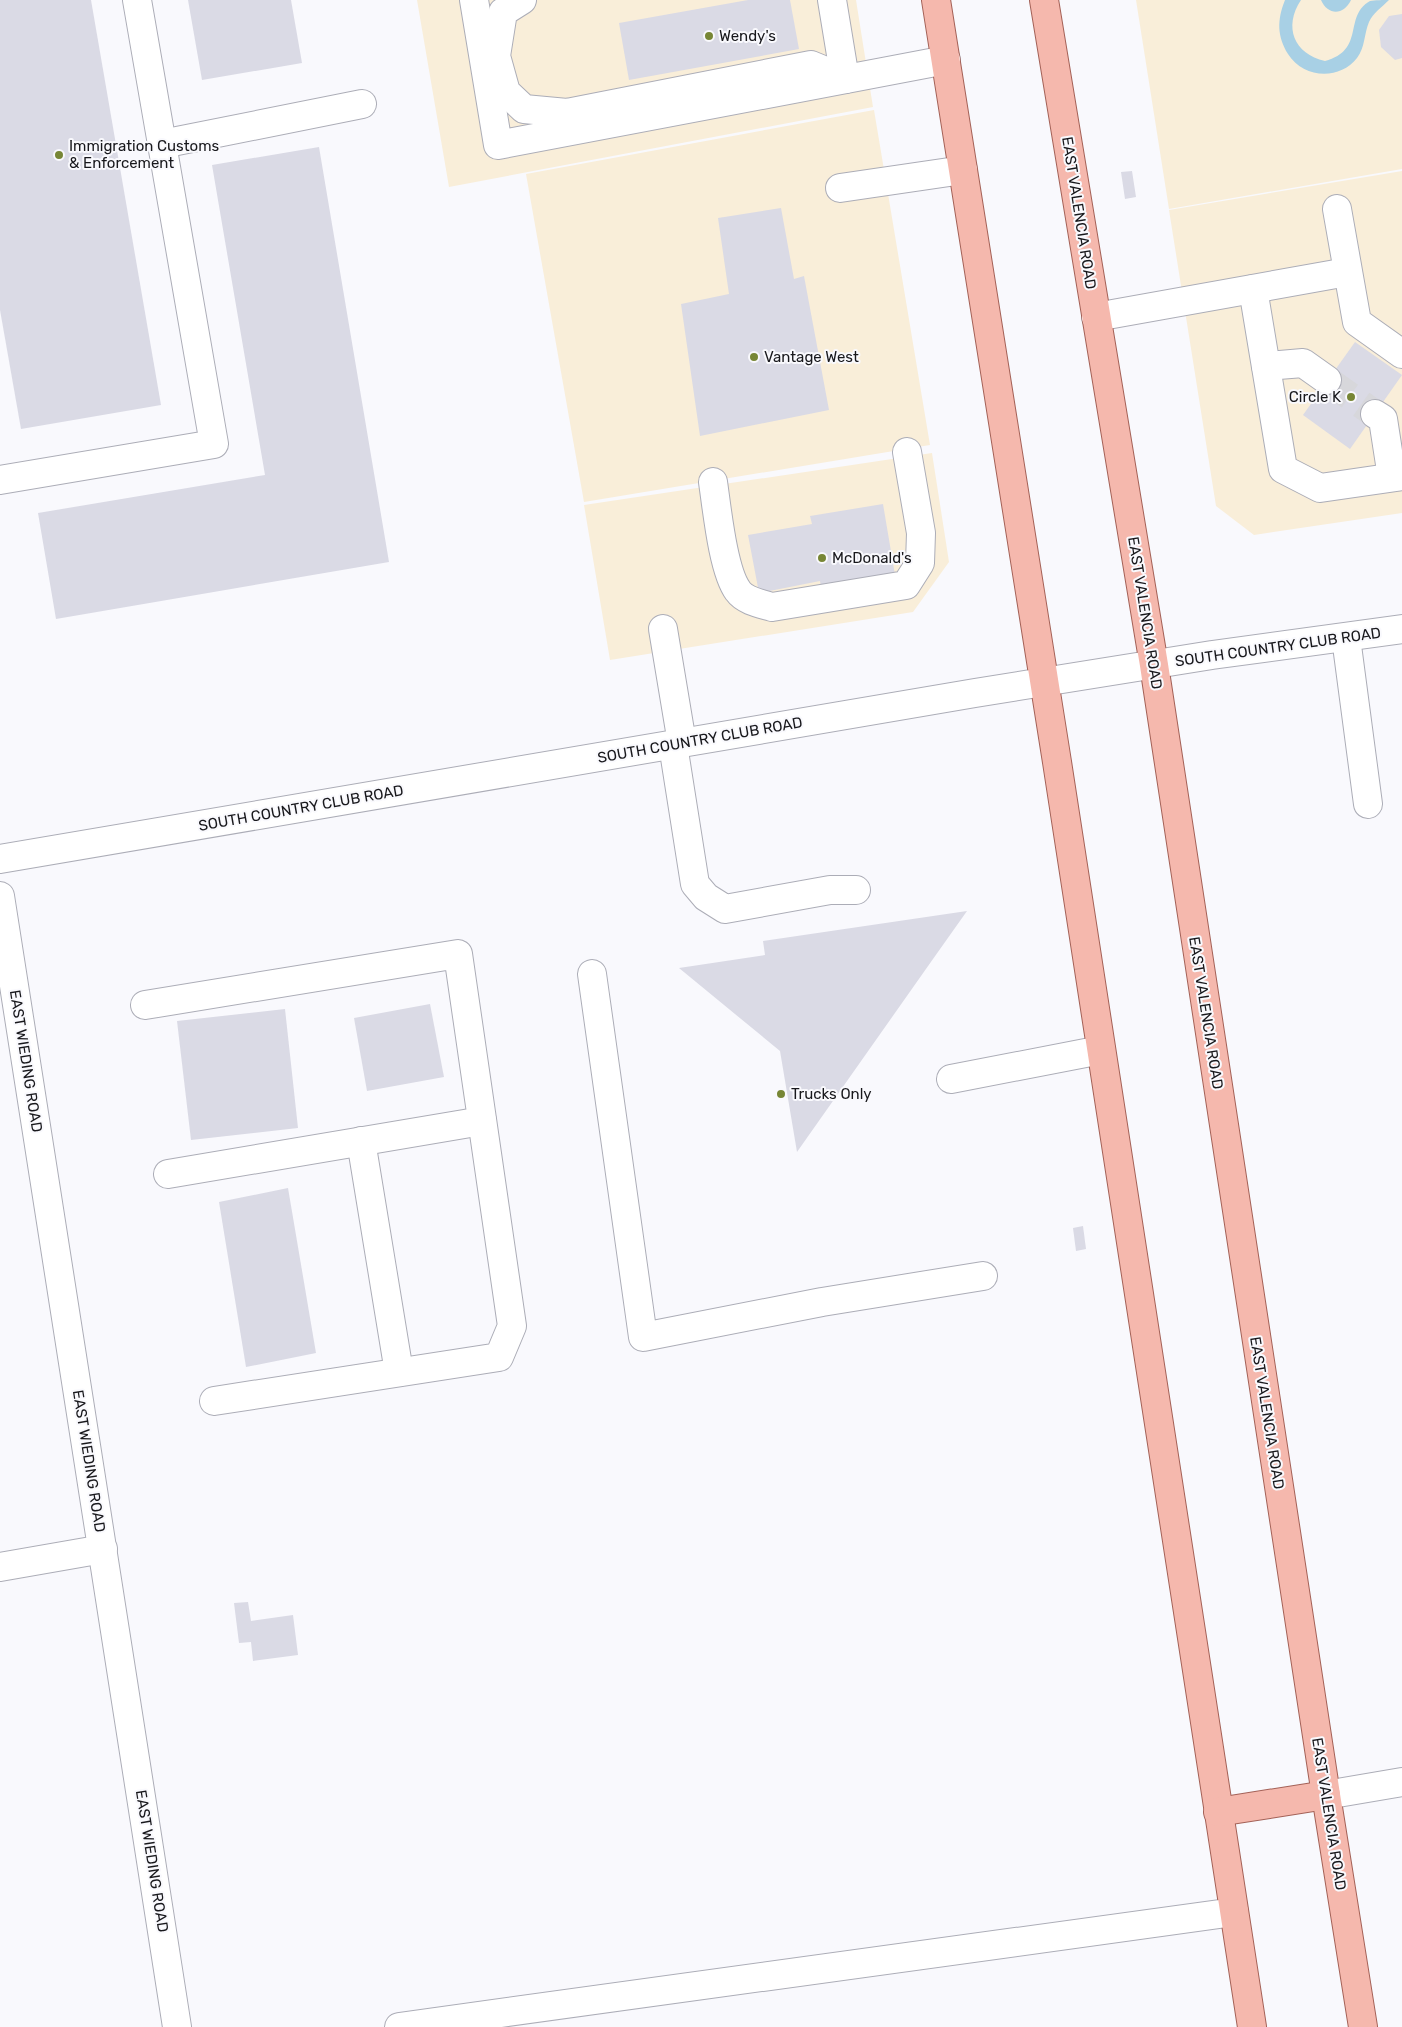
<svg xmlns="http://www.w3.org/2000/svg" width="1402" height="2027" viewBox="0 0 1402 2027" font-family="Rubik,sans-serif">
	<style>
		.commercial { fill: #f9eed9 }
		.water { fill: #a8d0e5 }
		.building { fill: #dadae5 }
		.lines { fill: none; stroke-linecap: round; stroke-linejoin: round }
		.minor-tunnel { stroke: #d7d7db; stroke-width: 28; stroke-dasharray: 28 14; stroke-linecap: butt }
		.minor-casing { stroke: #acadb7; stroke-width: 30 }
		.major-casing { stroke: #a36157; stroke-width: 30 }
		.minor { stroke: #fff; stroke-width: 28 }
		.major { stroke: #f5b8ad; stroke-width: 28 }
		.poi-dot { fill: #778635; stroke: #f9f9fd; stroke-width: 2 }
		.labels { text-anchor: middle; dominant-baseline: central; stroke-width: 4; stroke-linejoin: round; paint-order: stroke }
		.poi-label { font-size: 15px; fill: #18181c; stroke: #f9f9fd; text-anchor: start }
		.street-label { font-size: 15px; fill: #18181c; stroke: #f9f9fd }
	</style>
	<rect width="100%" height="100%" fill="#f9f9fd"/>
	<g class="commercial">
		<polygon points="417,0 856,0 873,107 449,187"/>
		<polygon points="1136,0 1402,0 1402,169 1169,209"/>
		<polygon points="874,110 930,445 584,502 526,174"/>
		<polygon points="1402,171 1402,513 1254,535 1216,506 1169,210"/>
		<polygon points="932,453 949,562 913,612 610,660 584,505"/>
	</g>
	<g class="water">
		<path d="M1285 0H1301C1283 27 1294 54 1325 61 1366 50 1343 16 1370 1 1374 0 1384 0 1389 0 1382 7 1373 13 1369 22 1364 34 1365 48 1357 58 1339 81 1303 78 1288 54 1277 36 1277 20 1285 0Z"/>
		<path d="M1321 0H1351C1344 15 1328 16 1321 0Z"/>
	</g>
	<g class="building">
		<polygon points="0,0 91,0 161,405 21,429 0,310"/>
		<polygon points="188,0 291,0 302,63 202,80"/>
		<polygon points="748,0 790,0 799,49 629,80 619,23"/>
		<polygon points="1402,14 1402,58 1395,60 1381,47 1379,30 1389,16"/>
		<polygon points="319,147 389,562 56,619 38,513 265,475 212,165"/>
		<polygon points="1132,171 1136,197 1125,199 1121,172"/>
		<polygon points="781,208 794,279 804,276 829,410 700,436 681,304 729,294 718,218"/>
		<polygon points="1355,342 1402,375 1350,449 1303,415"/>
		<polygon points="883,504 896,581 822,594 820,581 759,593 748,535 812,524 810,516"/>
		<polygon points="967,911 933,959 797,1152 780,1051 679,968 765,955 763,941"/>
		<polygon points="430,1004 444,1077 367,1091 354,1018"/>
		<polygon points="285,1009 298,1128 191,1140 177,1021"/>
		<polygon points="288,1188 316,1353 246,1367 219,1202"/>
		<polygon points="1083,1226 1086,1249 1076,1251 1073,1228"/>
		<polygon points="248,1602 251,1621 293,1615 298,1655 253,1661 251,1642 239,1643 234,1603"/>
	</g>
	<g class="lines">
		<polyline class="minor-tunnel" points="1327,380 1375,414"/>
		<g class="minor-casing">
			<g id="minor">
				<polyline points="474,0 498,145 946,60"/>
				<polyline points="522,0 503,12 496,56 506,92 524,109 567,113 811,65 845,79"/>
				<polyline points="832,0 845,79"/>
				<polyline points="162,144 362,104"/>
				<polyline points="840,188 963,170"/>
				<polyline points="1337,209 1357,322 1402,354"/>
				<polyline points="1253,289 1283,469 1320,488 1402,476"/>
				<polyline points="1096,317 1347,272"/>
				<polyline points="1266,366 1303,363 1327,380"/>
				<polyline points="1375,414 1383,419 1392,477"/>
				<polyline points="0,480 214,444 137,0"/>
				<path d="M713 482C717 509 723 571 738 591 745 601 762 604 772 607L906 585 920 563 921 533 907 452"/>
				<polyline points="663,629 682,743"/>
				<polyline points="1346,638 1368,804"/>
				<polyline points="673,745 695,884 706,897 725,909 830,890 856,890"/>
				<polyline points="0,859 975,693 1212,655 1402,629"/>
				<polyline points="0,896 177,2027"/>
				<polyline points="592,974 643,1337 822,1302 983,1276"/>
				<polyline points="145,1005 458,954 512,1326 499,1357 214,1401"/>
				<polyline points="951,1079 1101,1050"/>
				<polyline points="361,1141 399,1372"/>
				<polyline points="168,1174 482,1121"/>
				<polyline points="0,1567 103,1549"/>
				<polyline points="1326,1795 1402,1782"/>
				<polyline points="399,2027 1234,1912"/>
			</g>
		</g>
		<g class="major-casing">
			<g id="major">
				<polyline points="936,0 1057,762 1252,2027"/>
				<polyline points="1044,0 1154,665 1326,1795 1363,2027"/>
				<polyline points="1218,1812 1326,1795"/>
			</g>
		</g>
		<use href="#minor" class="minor"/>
		<use href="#major" class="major"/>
	</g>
	<g class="poi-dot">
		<circle cx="709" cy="36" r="5"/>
		<circle cx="59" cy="155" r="5"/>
		<circle cx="754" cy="357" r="5"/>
		<circle cx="1351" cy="397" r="5"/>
		<circle cx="822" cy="558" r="5"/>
		<circle cx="781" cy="1094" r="5"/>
	</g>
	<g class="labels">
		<g class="poi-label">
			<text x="719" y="36">Wendy's</text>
			<text x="69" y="146">Immigration Customs<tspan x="69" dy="17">&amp; Enforcement</tspan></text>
			<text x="764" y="357">Vantage West</text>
			<text x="1341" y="397" text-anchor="end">Circle K</text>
			<text x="832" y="558">McDonald's</text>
			<text x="791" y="1094">Trucks Only</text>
		</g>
		<g class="street-label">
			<text transform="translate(1079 213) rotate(81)">EAST VALENCIA ROAD</text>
			<text transform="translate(1145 613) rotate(81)">EAST VALENCIA ROAD</text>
			<text transform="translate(1278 647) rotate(-8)">SOUTH COUNTRY CLUB ROAD</text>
			<text transform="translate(700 740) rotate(-10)">SOUTH COUNTRY CLUB ROAD</text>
			<text transform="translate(301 808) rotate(-10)">SOUTH COUNTRY CLUB ROAD</text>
			<text transform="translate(1206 1013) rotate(81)">EAST VALENCIA ROAD</text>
			<text transform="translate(26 1061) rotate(81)">EAST WIEDING ROAD</text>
			<text transform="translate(1267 1413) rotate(81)">EAST VALENCIA ROAD</text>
			<text transform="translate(89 1461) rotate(81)">EAST WIEDING ROAD</text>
			<text transform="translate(1329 1814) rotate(81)">EAST VALENCIA ROAD</text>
			<text transform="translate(152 1861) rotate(81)">EAST WIEDING ROAD</text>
		</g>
	</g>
</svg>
